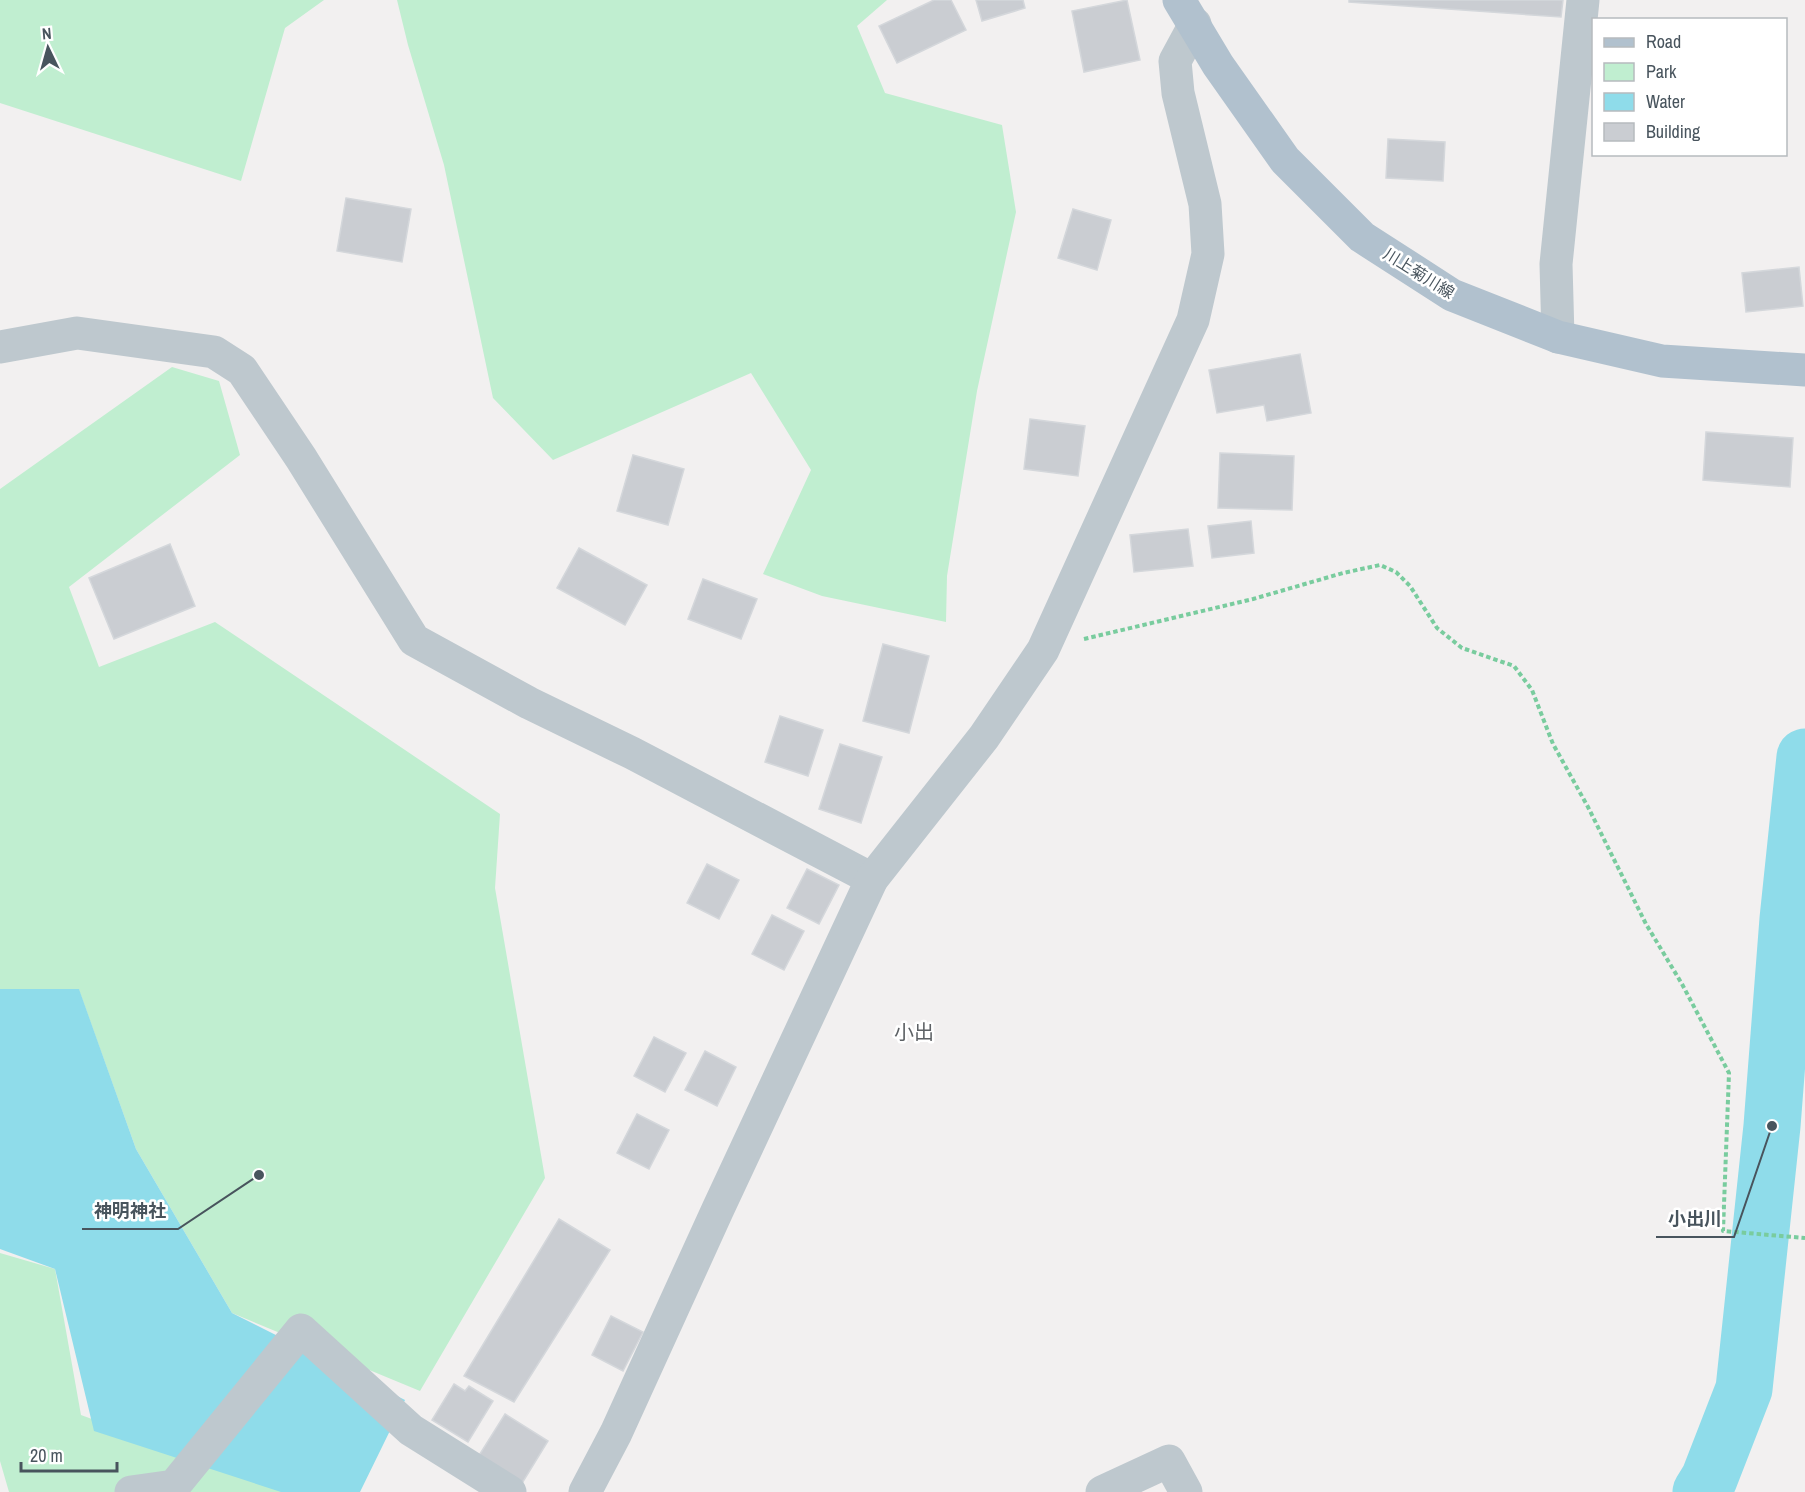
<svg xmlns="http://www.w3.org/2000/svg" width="1805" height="1492" viewBox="0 0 1805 1492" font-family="'Archivo Narrow','Noto Sans JP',sans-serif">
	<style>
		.green { fill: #c0eed0 }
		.water { fill: #8fdcea }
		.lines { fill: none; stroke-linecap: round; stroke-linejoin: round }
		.river { stroke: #8fdcea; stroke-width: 57 }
		.building { fill: #cacdd2; stroke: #d4d7db; stroke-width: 1.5 }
		.path { stroke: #79cc9e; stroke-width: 4; stroke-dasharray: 4.5 3; stroke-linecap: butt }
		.minor { stroke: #bec8ce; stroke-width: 33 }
		.major { stroke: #b1c1ce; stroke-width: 33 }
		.labels { text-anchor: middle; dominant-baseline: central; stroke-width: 5; stroke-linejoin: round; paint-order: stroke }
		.street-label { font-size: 16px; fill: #48545d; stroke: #fff }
		.quarter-label { font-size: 20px; fill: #5d6165; stroke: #fff }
		.leader { fill: none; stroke: #48545d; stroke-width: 2 }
		.callout-dot { fill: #48545d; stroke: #fff; stroke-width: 2 }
		.callout-label { font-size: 18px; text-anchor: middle; font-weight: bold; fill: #48545d; stroke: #fff; stroke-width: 5; stroke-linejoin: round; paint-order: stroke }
	</style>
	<rect width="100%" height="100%" fill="#f2f0f0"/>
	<g class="green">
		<polygon points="0,0 324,0 285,28 241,181 0,103"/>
		<polygon points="397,0 887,0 857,26 885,93 1002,125 1016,212 977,391 947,576 946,622 822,596 763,574 811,470 751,373 553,460 493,398 444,165 408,45"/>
		<polygon points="172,367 219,381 240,455 69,587 99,667 215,622 500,814 495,888 545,1178 420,1391 232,1313 136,1149 79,990 0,989 0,489"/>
		<polygon points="0,1253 55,1269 81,1415 171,1448 283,1492 9,1492 0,1461"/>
	</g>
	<polygon class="water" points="0,989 79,989 136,1149 232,1313 405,1400 360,1492 281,1492 94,1431 55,1269 0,1249"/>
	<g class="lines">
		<polyline class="river" points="1701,1492 1709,1479 1744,1389 1772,1126 1788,919 1805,757"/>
	</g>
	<g class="building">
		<polygon points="934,0 951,0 966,30 897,63 879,26"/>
		<polygon points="976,0 1023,0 1025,8 982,21"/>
		<polygon points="1127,0 1140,60 1084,72 1072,11"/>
		<polygon points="1349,0 1563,0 1561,17 1349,2"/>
		<polygon points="1388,139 1445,142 1443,181 1386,178"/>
		<polygon points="346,198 411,209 402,262 337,251"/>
		<polygon points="1073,209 1111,220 1097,270 1058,258"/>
		<polygon points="1799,267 1803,306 1746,312 1742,273"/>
		<polygon points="1300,354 1311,413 1267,421 1264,405 1217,413 1209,370"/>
		<polygon points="1030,419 1085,426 1078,476 1024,469"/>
		<polygon points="1706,432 1793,438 1790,487 1703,480"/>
		<polygon points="1220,453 1294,456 1292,510 1218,508"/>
		<polygon points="633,455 684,469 668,525 617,511"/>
		<polygon points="1251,521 1254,553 1212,558 1208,526"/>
		<polygon points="1188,529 1193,566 1134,572 1130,535"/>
		<polygon points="170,544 195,606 114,639 89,578"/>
		<polygon points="579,548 647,585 625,625 557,588"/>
		<polygon points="703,579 757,599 741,639 688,619"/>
		<polygon points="883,644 929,656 909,733 863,721"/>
		<polygon points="780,716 823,730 808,776 765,762"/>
		<polygon points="840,744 882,757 861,823 819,809"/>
		<polygon points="707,864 739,880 719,919 687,903"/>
		<polygon points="807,869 839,885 819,924 787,908"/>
		<polygon points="772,915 804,931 784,970 752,954"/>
		<polygon points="654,1037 686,1053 665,1092 634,1076"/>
		<polygon points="705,1051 736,1067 717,1106 685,1090"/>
		<polygon points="637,1114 669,1130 649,1169 617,1153"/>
		<polygon points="559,1219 610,1250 514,1402 464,1376"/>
		<polygon points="611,1316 643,1332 623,1371 592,1355"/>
		<polygon points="454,1384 465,1391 469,1386 493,1401 468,1442 432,1420"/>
		<polygon points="505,1414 548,1441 521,1485 478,1457"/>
	</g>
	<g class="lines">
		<polyline class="path" points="1084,639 1253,599 1343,573 1380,565 1396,572 1410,586 1437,628 1462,648 1514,666 1532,690 1553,744 1588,807 1646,924 1682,984 1729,1073 1723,1231 1805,1238"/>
		<g class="minor">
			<polyline points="1558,337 1556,264 1583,0"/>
			<polyline points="0,347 77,333 214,352 242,370 301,458 414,640 529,703 632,753 872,879"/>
			<polyline points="131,1492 174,1486 301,1330 411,1430 510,1492"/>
			<polyline points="585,1492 616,1433 718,1209 872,879 984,737 1043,650 1193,320 1208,254 1205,204 1178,93 1175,61 1195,24"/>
			<polyline points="1102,1492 1169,1461 1186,1492"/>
		</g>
		<polyline class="major" points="1179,0 1218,65 1285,160 1362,237 1452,295 1558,337 1662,361 1805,370"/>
	</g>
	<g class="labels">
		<g class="street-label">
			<text transform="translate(1419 273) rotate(32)">川上菊川線</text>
		</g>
		<g class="quarter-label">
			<text x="914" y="1031">小出</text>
		</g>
	</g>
	<path class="leader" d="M259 1175L178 1229H82M1772 1126L1734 1237H1656"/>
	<g class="callout-dot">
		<circle cx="259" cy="1175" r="6"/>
		<circle cx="1772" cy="1126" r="6"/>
	</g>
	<g class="callout-label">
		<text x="130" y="1217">神明神社</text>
		<text x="1695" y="1225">小出川</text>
	</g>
	<rect x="1592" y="18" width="195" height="138" fill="#ffffff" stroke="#b6bbbe" stroke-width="1.5"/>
	<rect x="1604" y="38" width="30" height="9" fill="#b1c1ce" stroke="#b6bbbe" stroke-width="1.5"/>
	<text x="1646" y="48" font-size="18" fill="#48545d">Road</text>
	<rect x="1604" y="63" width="30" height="18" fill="#c0eed0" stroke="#b6bbbe" stroke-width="1.5"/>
	<text x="1646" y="78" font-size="18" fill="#48545d">Park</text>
	<rect x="1604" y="93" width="30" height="18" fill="#8fdcea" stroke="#b6bbbe" stroke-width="1.5"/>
	<text x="1646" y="108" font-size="18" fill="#48545d">Water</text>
	<rect x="1604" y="123" width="30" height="18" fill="#cacdd2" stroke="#b6bbbe" stroke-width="1.5"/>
	<text x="1646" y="138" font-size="18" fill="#48545d">Building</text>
	<g transform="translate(48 48) rotate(355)" stroke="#ffffff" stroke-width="4.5" paint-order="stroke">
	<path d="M0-4.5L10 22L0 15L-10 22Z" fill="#48545d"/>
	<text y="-9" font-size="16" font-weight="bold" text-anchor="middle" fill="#48545d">N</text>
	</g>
	<path d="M21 1462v9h96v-9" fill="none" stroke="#48545d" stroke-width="3"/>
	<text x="30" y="1462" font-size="18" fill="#48545d" stroke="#ffffff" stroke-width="4.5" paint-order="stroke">20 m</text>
</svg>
